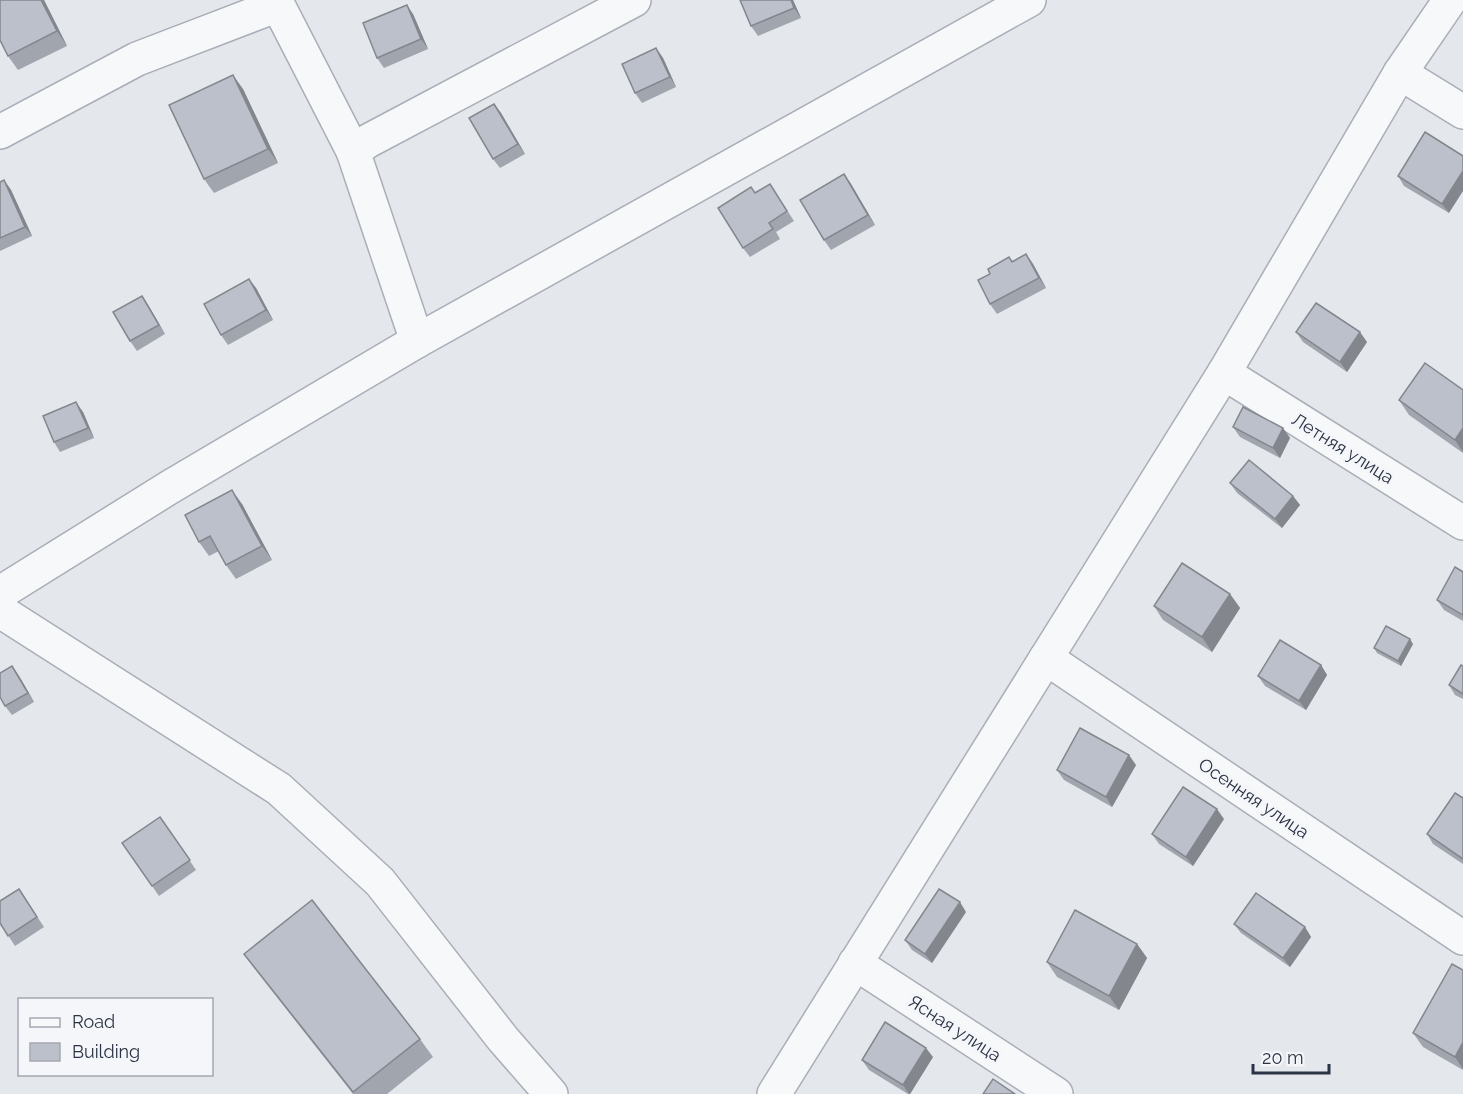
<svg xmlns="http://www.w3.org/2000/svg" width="1463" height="1094" viewBox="0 0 1463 1094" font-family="Raleway,sans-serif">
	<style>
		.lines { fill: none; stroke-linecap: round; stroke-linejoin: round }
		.minor-casing { stroke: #a9aeb7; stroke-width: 36 }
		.minor { stroke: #f7f8fa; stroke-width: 33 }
		.wall { fill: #a1a5ae }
		.shaded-wall { fill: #83868d }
		.building { fill: #bbc0ca; stroke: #83868d; stroke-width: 1.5 }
		.labels { text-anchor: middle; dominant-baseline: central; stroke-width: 6; stroke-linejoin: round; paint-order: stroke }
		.street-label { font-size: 18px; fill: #2b3445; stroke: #f4f6f9 }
	</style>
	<rect width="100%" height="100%" fill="#e4e7ec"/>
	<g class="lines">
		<g class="minor-casing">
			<g id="minor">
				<polyline points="1400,73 1463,112"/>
				<polyline points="0,132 137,59 278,5 353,151 417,341"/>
				<polyline points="353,151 368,141 634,0"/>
				<polyline points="1224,373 1463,523"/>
				<polyline points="0,593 170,487 417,341 1029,0"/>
				<polyline points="0,611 279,789 380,882 503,1039 551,1094"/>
				<polyline points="1046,658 1463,938"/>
				<polyline points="855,963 1056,1094"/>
				<polyline points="774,1094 1224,373 1400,73 1450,0"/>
			</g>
		</g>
		<use href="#minor" class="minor"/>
	</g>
	<g class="wall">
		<polygon points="44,0 67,46 18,70 8,56"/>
		<polygon points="740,0 793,0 801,18 758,36 751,26"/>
		<polygon points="413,14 428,49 384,68 377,58"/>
		<polygon points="656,48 663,58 676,87 642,103 635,93"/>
		<polygon points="243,89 278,163 214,193 204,179"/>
		<polygon points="494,104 501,113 525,154 500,168 493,159"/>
		<polygon points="1425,132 1449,213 1404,186 1398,176"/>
		<polygon points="844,174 851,184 875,225 831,250 824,240"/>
		<polygon points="4,180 11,190 32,236 0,251 0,182"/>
		<polygon points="770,184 794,221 776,232 780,239 750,257 743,248 755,192"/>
		<polygon points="1026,254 1033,264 1046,288 997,314 990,304 1012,261"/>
		<polygon points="249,279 256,288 273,320 228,345 221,335"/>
		<polygon points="148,305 165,334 137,351 130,341"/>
		<polygon points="1296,332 1367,342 1347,372 1303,342"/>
		<polygon points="1463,390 1463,453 1409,415 1399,400"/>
		<polygon points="83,412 94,438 60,452 54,442"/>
		<polygon points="1233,427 1283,428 1290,438 1280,458 1240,437"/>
		<polygon points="1230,483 1293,496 1300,505 1282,528 1237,493"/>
		<polygon points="242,504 272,560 236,579 226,565 219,551 209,556 199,542"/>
		<polygon points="1463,572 1463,621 1444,610 1437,600"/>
		<polygon points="1230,594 1240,608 1212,652 1163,620 1154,606"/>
		<polygon points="1413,644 1401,666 1377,653 1374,648"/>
		<polygon points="1321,665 1327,675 1306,710 1265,686 1258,676"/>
		<polygon points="1463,666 1463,699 1455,695 1449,685"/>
		<polygon points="19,676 34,702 12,715 5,706"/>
		<polygon points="1136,765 1112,807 1064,780 1057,770"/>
		<polygon points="1463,798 1463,864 1433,844 1427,834"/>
		<polygon points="160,817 196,870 159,896 122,843"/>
		<polygon points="1224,819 1193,866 1159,844 1152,834"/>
		<polygon points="19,889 44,927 15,946 0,923"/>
		<polygon points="966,912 932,963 912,950 905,940"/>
		<polygon points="1234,924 1305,927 1311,937 1290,967 1241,933"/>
		<polygon points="1137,944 1147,958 1119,1010 1057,977 1047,962"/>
		<polygon points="244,954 420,1039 433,1057 387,1094 353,1094 257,972"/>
		<polygon points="1463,970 1463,1070 1423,1047 1413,1033"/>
		<polygon points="933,1057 910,1094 908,1094 869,1070 862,1060"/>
	</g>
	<g class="shaded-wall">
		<polygon points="41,0 44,0 67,46 57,31"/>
		<polygon points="791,0 793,0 801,18 794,8"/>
		<polygon points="407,5 413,14 428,49 421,39"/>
		<polygon points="656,48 663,58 676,87 670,77"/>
		<polygon points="233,75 243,89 278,163 268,149"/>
		<polygon points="494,104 501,113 525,154 518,144"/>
		<polygon points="1463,171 1463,191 1449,213 1442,204"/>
		<polygon points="844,174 851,184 875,225 868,215"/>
		<polygon points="4,180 11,190 32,236 25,227"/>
		<polygon points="1026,254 1033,264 1046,288 1039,278"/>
		<polygon points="249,279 256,288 273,320 266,310"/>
		<polygon points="142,296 148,305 165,334 159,325"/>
		<polygon points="1360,332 1367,342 1347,372 1340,362"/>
		<polygon points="76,402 83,412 94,438 88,428"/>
		<polygon points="1283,428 1290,438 1280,458 1273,448"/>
		<polygon points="1463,428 1463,452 1455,440"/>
		<polygon points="232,490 242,504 272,560 262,546"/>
		<polygon points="1293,496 1300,505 1282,528 1275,519"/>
		<polygon points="1230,594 1240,608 1212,652 1202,637"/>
		<polygon points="1410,639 1413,644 1401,666 1398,661"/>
		<polygon points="1321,665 1327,675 1306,710 1299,701"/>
		<polygon points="12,666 19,676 34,702 28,693"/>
		<polygon points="1129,755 1136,765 1112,807 1106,797"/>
		<polygon points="1217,809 1224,819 1193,866 1186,857"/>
		<polygon points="960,902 966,912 932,963 925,954"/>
		<polygon points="1305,927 1311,937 1290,967 1283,958"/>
		<polygon points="1137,944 1147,958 1119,1010 1109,996"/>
		<polygon points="1463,1042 1463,1069 1455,1057"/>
		<polygon points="926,1048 933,1057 910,1094 909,1094 903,1085"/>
	</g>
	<g class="building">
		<polygon points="0,0 41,0 57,31 8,56 0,40"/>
		<polygon points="740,0 791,0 794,8 751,26"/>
		<polygon points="407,5 421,39 377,58 363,23"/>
		<polygon points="656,48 670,77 635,93 622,64"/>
		<polygon points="233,75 268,149 204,179 169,105"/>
		<polygon points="494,104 518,144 493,159 469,118"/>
		<polygon points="1425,132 1463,156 1463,171 1442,204 1398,176"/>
		<polygon points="844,174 868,215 824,240 800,200"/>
		<polygon points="4,180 25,227 0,238 0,182"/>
		<polygon points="770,184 787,211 769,223 773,229 743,248 718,208 751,187 755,193"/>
		<polygon points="1026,254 1039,278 990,304 978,280 990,274 988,269 1009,257 1012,262"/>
		<polygon points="249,279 266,310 221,335 204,304"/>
		<polygon points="142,296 159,325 130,341 113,312"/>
		<polygon points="1316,303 1360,332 1340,362 1296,332"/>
		<polygon points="1425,363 1463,390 1463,428 1455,440 1399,400"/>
		<polygon points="76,402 88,428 54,442 43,416"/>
		<polygon points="1243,407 1283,428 1273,448 1233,427"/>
		<polygon points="1249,460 1293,496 1275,519 1230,483"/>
		<polygon points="232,490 262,546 226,565 210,536 199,542 185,515"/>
		<polygon points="1182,563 1230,594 1202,637 1154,606"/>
		<polygon points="1455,567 1463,572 1463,615 1437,600"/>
		<polygon points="1386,626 1410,639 1398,661 1374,648"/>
		<polygon points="1280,640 1321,665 1299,701 1258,676"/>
		<polygon points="1461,665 1463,666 1463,694 1449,685"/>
		<polygon points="12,666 28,693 5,706 0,697 0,673"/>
		<polygon points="1080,728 1129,755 1106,797 1057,770"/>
		<polygon points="1183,787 1217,809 1186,857 1152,834"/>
		<polygon points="1455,793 1463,798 1463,859 1427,834"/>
		<polygon points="160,817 190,860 152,886 122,843"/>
		<polygon points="19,889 37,917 8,936 0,923 0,901"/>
		<polygon points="939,889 960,902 925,954 905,940"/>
		<polygon points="1256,893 1305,927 1283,958 1234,924"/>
		<polygon points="312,900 420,1039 353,1092 244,954"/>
		<polygon points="1075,910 1137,944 1109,996 1047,962"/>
		<polygon points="1452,964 1463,970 1463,1042 1455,1057 1413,1033"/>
		<polygon points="885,1022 926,1048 903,1085 862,1060"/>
		<polygon points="993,1079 1015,1094 983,1094"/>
	</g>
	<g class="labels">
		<g class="street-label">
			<text transform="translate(1343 448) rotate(32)">Летняя улица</text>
			<text transform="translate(1254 798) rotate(34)">Осенняя улица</text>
			<text transform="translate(955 1028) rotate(33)">Ясная улица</text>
		</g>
	</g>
	<rect x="18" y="998" width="195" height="78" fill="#f4f6f9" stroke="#a4a8b1" stroke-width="1.5"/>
	<rect x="30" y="1018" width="30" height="9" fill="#f7f8fa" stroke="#a4a8b1" stroke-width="1.5"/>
	<text x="72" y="1028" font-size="18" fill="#2b3445">Road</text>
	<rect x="30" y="1043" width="30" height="18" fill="#bbc0ca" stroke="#a4a8b1" stroke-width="1.5"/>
	<text x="72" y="1058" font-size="18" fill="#2b3445">Building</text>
	<path d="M1253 1064v9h76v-9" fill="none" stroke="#2b3445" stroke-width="3"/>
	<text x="1262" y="1064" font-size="18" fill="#2b3445" stroke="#f4f6f9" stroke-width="4.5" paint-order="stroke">20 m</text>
</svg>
